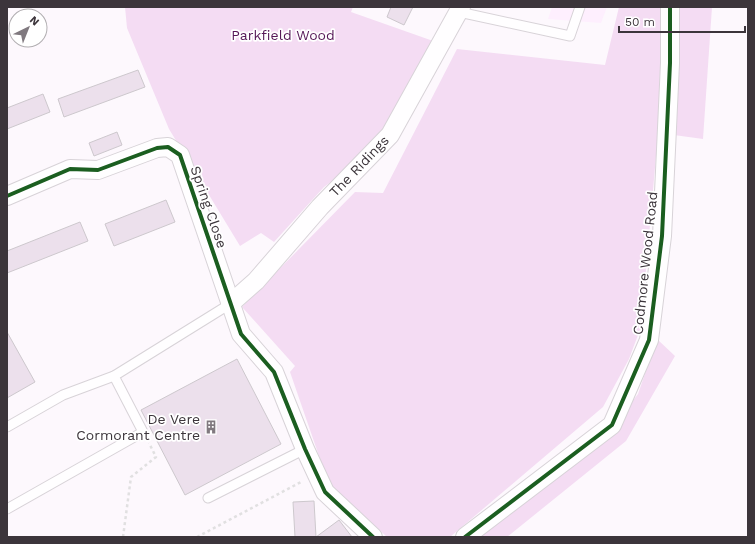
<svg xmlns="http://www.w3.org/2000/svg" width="755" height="544" viewBox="0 0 755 544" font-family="'Work Sans',sans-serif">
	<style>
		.built { fill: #feeffe }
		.green { fill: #f4dcf3 }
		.building { fill: #ece0ec; stroke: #cdc8cd }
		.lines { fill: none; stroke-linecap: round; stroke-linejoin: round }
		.lane-casing { stroke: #d8d3d8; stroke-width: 11 }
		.street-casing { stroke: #d8d3d8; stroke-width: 20 }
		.path { stroke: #e1e0e1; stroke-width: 2.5; stroke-dasharray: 3 3; stroke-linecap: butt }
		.lane { stroke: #fffeff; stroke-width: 9 }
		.street { stroke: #fffeff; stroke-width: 18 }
		.cycleway-casing { stroke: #fff; stroke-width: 6 }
		.cycleway { stroke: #1b5e20; stroke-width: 4 }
		.labels { text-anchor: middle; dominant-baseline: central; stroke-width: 3.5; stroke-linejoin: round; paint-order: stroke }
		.park-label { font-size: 14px; fill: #561757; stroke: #fff }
		.street-label { font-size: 14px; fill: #3c353b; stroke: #fff }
		.poi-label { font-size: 14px; fill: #3c353b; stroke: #fff; text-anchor: end }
	</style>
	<rect width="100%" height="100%" fill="#fdf8fd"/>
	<polygon class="built" points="552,7 607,7 601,23 548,19"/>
	<g class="green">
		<polygon points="125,7 353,7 351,12 436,42 387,129 348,169 324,187 274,242 261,233 240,246 169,129 127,28"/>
		<polygon points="619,7 662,7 658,133 641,327 629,359 603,407 450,537 387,537 328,482 290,372 295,366 242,307 355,192 383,193 457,49 605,65"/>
		<polygon points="676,7 712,7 703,139 674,135"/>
		<polygon points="657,339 675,356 626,441 507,537 478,537 595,449 638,394"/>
	</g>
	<g class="building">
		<polygon points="391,7 413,7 404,25 387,17"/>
		<polygon points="138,70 145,87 64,117 58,99"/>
		<polygon points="43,94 50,112 7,129 7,108"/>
		<polygon points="117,132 122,145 94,156 89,143"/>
		<polygon points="166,200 175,222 114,246 105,224"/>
		<polygon points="80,222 88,241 7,273 7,251"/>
		<polygon points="7,332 35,382 7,398"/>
		<polygon points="237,359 281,444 185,495 141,410"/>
		<polygon points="314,501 316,537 295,537 293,502"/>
		<polygon points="339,520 352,537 316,537"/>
	</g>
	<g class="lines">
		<g class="lane-casing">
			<g id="lane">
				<polyline points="459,12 570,36 580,7"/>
				<polyline points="114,376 230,304"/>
				<polyline points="7,427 63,395 114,376 143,432 7,509"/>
				<polyline points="208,498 305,449"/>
			</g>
		</g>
		<g class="street-casing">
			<g id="street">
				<polyline points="7,196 70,169 98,170 157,148 168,147 180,155 241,334 274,372 305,449 325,492 373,537"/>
				<polyline points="230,304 256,281 320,207 390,135 461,7"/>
				<polyline points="465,537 612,425 649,340 662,236 670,63 670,7"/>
			</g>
		</g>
		<g class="path">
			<polyline points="123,537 131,477 156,457 149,443"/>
			<polyline points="197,537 301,482"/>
		</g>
		<use href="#lane" class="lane"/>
		<use href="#street" class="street"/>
		<g class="cycleway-casing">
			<g id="cycleway">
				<polyline points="7,196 70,169 98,170 157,148 168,147 180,155 241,334 274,372 305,449 325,492 373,537"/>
				<polyline points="465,537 612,425 649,340 662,236 670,63 670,7"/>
			</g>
		</g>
		<use href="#cycleway" class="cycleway"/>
	</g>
	<defs>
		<g id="building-bare" transform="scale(1.08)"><path d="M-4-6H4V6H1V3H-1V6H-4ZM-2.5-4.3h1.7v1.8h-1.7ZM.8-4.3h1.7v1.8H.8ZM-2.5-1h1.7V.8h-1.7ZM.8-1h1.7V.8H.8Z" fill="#80797f" stroke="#fff" stroke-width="2.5" paint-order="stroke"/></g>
	</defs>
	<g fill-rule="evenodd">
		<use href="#building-bare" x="211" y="427"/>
	</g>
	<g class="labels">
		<g class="park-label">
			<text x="283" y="35">Parkfield Wood</text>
		</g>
		<g class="street-label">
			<text transform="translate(359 166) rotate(-46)">The Ridings</text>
			<text transform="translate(209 207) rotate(71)">Spring Close</text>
			<text transform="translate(645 263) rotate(-84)">Codmore Wood Road</text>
		</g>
		<g class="poi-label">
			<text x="200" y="419">De Vere<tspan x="200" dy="16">Cormorant Centre</tspan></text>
		</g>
	</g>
	<rect width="755" height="544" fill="none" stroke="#3c353b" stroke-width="16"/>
	<g transform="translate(28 28) rotate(43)"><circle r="19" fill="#ffffff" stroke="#b1aeb1"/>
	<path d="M0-3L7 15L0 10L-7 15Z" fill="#80797f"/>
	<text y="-6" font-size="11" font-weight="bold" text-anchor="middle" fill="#3c353b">N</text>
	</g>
	<path d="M619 26v6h126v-6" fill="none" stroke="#3c353b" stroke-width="2"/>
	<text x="625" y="26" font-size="12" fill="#3c353b" stroke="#ffffff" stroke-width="3" paint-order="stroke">50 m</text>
</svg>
